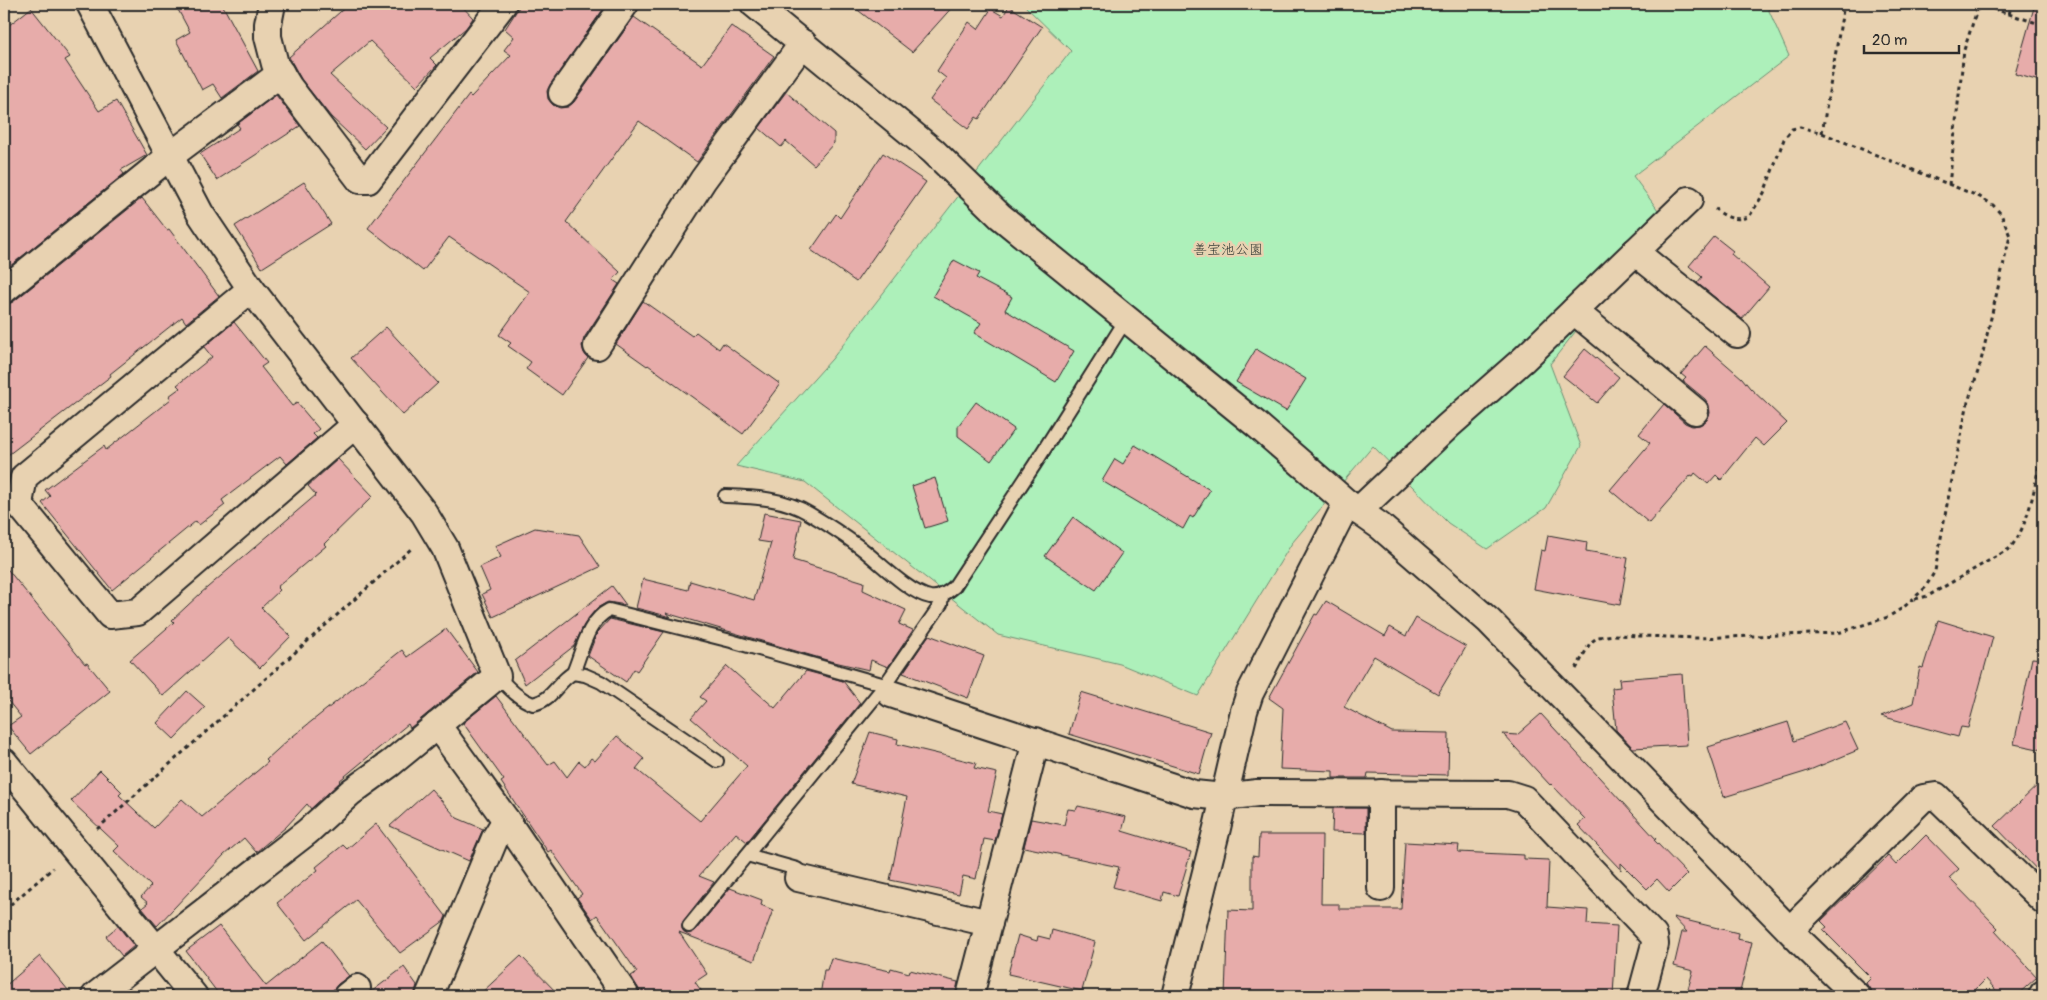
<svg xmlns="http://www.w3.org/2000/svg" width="2047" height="1000" viewBox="0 0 2047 1000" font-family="Pangolin,'Klee One',sans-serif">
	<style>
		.green { fill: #adf0ba; stroke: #6c8e72 }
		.building { fill: #e7acaa; stroke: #2b2b2b }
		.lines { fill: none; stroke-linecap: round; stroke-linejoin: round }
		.service-casing { stroke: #2b2b2b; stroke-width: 16 }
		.minor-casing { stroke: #2b2b2b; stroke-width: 30 }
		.path { stroke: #2b2b2b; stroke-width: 3; stroke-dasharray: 4 4; stroke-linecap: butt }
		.service { stroke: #e8d2b1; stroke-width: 12 }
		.minor { stroke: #e8d2b1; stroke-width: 26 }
		.labels { text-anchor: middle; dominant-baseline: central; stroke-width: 5; stroke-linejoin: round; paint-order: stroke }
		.park-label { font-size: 14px; fill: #383f39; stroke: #e8d2b1 }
	</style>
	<rect width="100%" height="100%" fill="#e8d2b1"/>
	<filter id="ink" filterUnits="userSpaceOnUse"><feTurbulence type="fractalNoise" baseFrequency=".02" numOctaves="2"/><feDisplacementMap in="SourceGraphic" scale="10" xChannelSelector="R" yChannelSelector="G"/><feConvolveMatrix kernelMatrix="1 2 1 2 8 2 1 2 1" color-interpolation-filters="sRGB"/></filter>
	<g filter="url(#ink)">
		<polygon class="green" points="1023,4 1766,4 1789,56 1633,176 1666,221 1623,271 1550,364 1581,446 1546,508 1487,549 1448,523 1373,446 1292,543 1198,696 1120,664 998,635 805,482 736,466 832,359 1071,51"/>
		<g class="building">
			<polygon points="175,4 222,4 258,71 222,98 213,84 202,90 176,40 190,32"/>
			<polygon points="349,4 460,4 473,18 466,28 430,58 437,65 417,86 370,41 330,75 386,127 365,149 331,117 301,79 289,57"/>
			<polygon points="521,4 607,4 550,85 547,91 548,99 553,105 560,108 568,107 574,102 634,17 702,65 731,26 774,56 697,162 639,121 566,222 620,272 613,280 619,284 584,338 582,346 584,353 588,358 562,395 526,369 531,362 508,346 511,343 499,335 530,292 449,237 423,271 368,228 469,95 471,97 511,55 504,50 514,37 505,29"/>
			<polygon points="850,4 955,4 912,52"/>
			<polygon points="2035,4 2043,4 2043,82 2015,74"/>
			<polygon points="1009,6 1042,27 979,119 976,117 968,129 930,100 946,78 937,71 969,22 978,29 991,9 1003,16"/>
			<polygon points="31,8 70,57 65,60 99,111 116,101 147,155 121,170 124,174 4,271 4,29"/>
			<polygon points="786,92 834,133 834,143 814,165 786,141 781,147 759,128"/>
			<polygon points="276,95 300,126 217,180 200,154 240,128 237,124"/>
			<polygon points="883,153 926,182 856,282 811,250 836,214 840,218"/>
			<polygon points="304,182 331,224 262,268 235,226"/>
			<polygon points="142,198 167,230 169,229 219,296 186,323 182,317 110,374 111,376 4,458 4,305 13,302"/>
			<polygon points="1714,236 1733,251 1731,254 1769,287 1742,319 1697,283 1702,277 1689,266"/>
			<polygon points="954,260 979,273 976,278 1012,297 1005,310 1074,351 1056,382 974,333 981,323 933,296"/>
			<polygon points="643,301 692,336 696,332 719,349 723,343 780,384 743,434 648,365 647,366 616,344"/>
			<polygon points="234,322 267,363 261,367 292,406 297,403 319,429 313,434 317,438 287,464 280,456 222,500 225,505 199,525 196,521 112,590 42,503 50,496 45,490 104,446 106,450 171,399 169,396 180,388 177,385 212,357 204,347"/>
			<polygon points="386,327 438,383 403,415 351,358"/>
			<polygon points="1705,346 1742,378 1750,388 1787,423 1764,446 1755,438 1721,480 1716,475 1708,484 1695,473 1693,476 1691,475 1649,523 1610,490 1650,443 1639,434 1664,404 1685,423 1692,426 1700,425 1707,420 1710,413 1709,405 1705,399 1683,381 1686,378 1681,374"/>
			<polygon points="1256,349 1306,379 1286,411 1236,382"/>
			<polygon points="1585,349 1619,377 1597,403 1563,376"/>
			<polygon points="976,402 1014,429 991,461 958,436 958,426"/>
			<polygon points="1135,445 1210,490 1193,518 1190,516 1183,529 1102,481 1115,459 1123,464"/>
			<polygon points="338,459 373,496 324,544 326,546 277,587 280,590 261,608 291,636 260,668 228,638 163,696 130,660 174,622 172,620 201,593 316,495 308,486"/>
			<polygon points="935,478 948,521 925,528 912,486"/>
			<polygon points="764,513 801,520 793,560 864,582 863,590 906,610 899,624 913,630 888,667 871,660 869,670 830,661 666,613 671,617 636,608 643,579 688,590 690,581 754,600 771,543 758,541"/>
			<polygon points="1073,517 1122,553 1096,590 1045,556"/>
			<polygon points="535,528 579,535 600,567 493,617 482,594 490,590 480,567 501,557 495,546"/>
			<polygon points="1548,535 1587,542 1586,551 1628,558 1620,605 1534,589 1541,550 1545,551"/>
			<polygon points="4,565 85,664 87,663 110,691 31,754 8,726 21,717 4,696"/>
			<polygon points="612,586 626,605 608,602 597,608 584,625 574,646 525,684 515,661"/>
			<polygon points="1326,601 1385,636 1390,627 1406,636 1416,618 1466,647 1438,694 1374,656 1344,707 1392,732 1449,733 1448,775 1368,773 1367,778 1333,778 1333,771 1280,769 1283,708 1269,698 1315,614 1317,615"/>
			<polygon points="610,619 664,632 637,671 634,669 626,682 588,656 597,633"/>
			<polygon points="1938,620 1993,637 1968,728 1961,727 1958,737 1881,716 1913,703 1920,667 1923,668"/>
			<polygon points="446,629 478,672 410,728 408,724 339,781 340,782 311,809 307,804 286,827 256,852 244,838 224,855 157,926 142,908 148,903 141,897 151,886 114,851 119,846 71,801 100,770 122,792 119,795 154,828 182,799 202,817 268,762 266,760 288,740 346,694 402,650 407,657"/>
			<polygon points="929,635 984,656 968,698 903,673"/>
			<polygon points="2032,658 2043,659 2043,750 2014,744"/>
			<polygon points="727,666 775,708 806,671 843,681 860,703 747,842 736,833 699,876 714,882 683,921 682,929 687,934 695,931 730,888 762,900 761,905 773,910 754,961 679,932 707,974 695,982 705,996 641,996 638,988 631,976 637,972 597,915 592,919 577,898 582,894 551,850 548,852 501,782 504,780 463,723 496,696 548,765 555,761 567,777 579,761 585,766 591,758 595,761 617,736 644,759 636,769 700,821 747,766 691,718 706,701 700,697"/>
			<polygon points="1682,674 1687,745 1633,748 1616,730 1612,688 1620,687 1619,679"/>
			<polygon points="187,691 205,707 174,739 157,723"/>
			<polygon points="1081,692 1211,732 1199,774 1069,734"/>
			<polygon points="1541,714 1656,839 1654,840 1687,874 1669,892 1657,879 1647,889 1621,863 1621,870 1578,825 1585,819 1551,784 1550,785 1503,734 1517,735"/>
			<polygon points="1788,722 1794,741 1845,722 1858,750 1805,772 1724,797 1708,747"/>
			<polygon points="870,732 898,739 897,744 976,763 974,768 997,773 988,811 1002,814 995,841 984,839 976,879 963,876 959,894 890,880 907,797 851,784"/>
			<polygon points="2043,780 2043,876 1995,826"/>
			<polygon points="431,789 457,818 483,829 469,861 390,826"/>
			<polygon points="1078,806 1126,817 1122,831 1191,852 1178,896 1164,892 1162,901 1113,887 1119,867 1024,847 1031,819 1064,825 1068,809 1076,810"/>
			<polygon points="1333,808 1366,808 1366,833 1332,832"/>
			<polygon points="376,824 446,916 444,921 400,953 356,900 306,940 277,903 318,870 316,867 343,845 347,849"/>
			<polygon points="1259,835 1322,835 1321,904 1339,904 1339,909 1401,909 1405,842 1459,845 1458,852 1524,855 1524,859 1549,860 1547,907 1588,910 1587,924 1617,926 1613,996 1225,996 1228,910 1252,911 1252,856 1258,857"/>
			<polygon points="1926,835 1959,869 1949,878 1998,928 1995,931 2037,977 2016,996 2001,996 1986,979 1969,996 1872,996 1871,991 1866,983 1871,978 1823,930 1827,927 1821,921 1888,856 1896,865"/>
			<polygon points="1673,917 1738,933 1737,939 1752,942 1739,996 1686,996 1693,971 1674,966 1682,932 1687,932"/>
			<polygon points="118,926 134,946 122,956 106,936"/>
			<polygon points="219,926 266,986 322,941 349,976 338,984 328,996 220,996 186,951"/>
			<polygon points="1052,930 1095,942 1082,991 1008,974 1018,935 1037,941 1038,936 1050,939"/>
			<polygon points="40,956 73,996 4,996 4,987"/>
			<polygon points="521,956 560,996 478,996"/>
			<polygon points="831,958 890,971 891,968 909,973 910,970 958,982 955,996 820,996 824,970 827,970"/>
			<polygon points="404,967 417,985 414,996 369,996 371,992"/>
		</g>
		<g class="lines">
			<g class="service-casing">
				<g id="service">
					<path d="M725 496C755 497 784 498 810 514 827 524 845 536 861 548 879 562 909 593 930 597 939 599 948 592 954 587L1035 464 1127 318"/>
					<path d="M573 673C582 652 587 621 609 610L731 641 885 685"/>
					<path d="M497 676C508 687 517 698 533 704 552 701 557 682 573 673L585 675 601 682 717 761"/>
					<polyline points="747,855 797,869 799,872 798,878"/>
					<polyline points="689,926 885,685 941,604 942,595"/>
				</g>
			</g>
			<g class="minor-casing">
				<g id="minor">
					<polyline points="90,4 200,213 251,289 424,513 445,548 497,676 391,763 351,792 307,832 95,996"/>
					<polyline points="272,4 268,24 268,37 275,64 289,87 360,180 368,180 503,4"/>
					<polyline points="754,4 933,151 1000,216 1257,425 1347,503 1380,526 1489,621 1803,944 1857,996"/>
					<polyline points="562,93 625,4"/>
					<polyline points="1635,252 1737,334"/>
					<polyline points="251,289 24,477 19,504 110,615 138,612 356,424"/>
					<polyline points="4,290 170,156 281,73"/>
					<polyline points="1574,311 1695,411"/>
					<polyline points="597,346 703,180 803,43"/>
					<polyline points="1358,511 1448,426 1524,359 1689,200"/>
					<polyline points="891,694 1194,794 1224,797 1257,793 1508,794 1524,799 1654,936 1655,944 1641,996"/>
					<polyline points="437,725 506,820 626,996"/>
					<polyline points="4,762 194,996"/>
					<polyline points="798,878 989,923"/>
					<polyline points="1381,888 1381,793"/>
					<polyline points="1790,930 1923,798 1936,796 2043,900"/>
					<polyline points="347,996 357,988"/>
					<polyline points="429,996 495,838 506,820"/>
					<polyline points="970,996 1036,741"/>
					<polyline points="1175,996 1217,828 1244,711 1250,693 1347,503"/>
					<polyline points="2042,996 2043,994"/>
				</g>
			</g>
			<g class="path">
				<polyline points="1978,4 2043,25"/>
				<polyline points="2009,14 2012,4"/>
				<polyline points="1822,133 1844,4"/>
				<polyline points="1949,185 1964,50 1979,4"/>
				<path d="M1915 599 1928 596 2009 549C2031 525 2036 477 2043 446"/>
				<path d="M1576 669 1590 643 1598 637 1614 635 1697 638 1838 633 1888 617 1904 607 1925 588 1935 571 1948 499 1968 402 1980 365 2010 236 2001 214 1993 205 1980 197 1822 133 1800 127 1792 129 1784 139 1764 193 1749 217C1735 221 1727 218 1715 209"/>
				<polyline points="97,829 411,549"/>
				<polyline points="4,910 53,868"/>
			</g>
			<use href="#service" class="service"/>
			<use href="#minor" class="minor"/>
		</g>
	</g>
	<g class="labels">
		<g class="park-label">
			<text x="1228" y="249">善宝池公園</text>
		</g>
	</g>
	<rect width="2047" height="1000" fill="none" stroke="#e8d2b1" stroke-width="20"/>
	<rect x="10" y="10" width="2027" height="980" fill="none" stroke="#2b2b2b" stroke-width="2" filter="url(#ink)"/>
	<path d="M1864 45v8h95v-8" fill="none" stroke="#2b2b2b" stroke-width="2.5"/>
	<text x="1872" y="45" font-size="15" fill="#2b2b2b" stroke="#e8d2b1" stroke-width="4" paint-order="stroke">20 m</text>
</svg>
